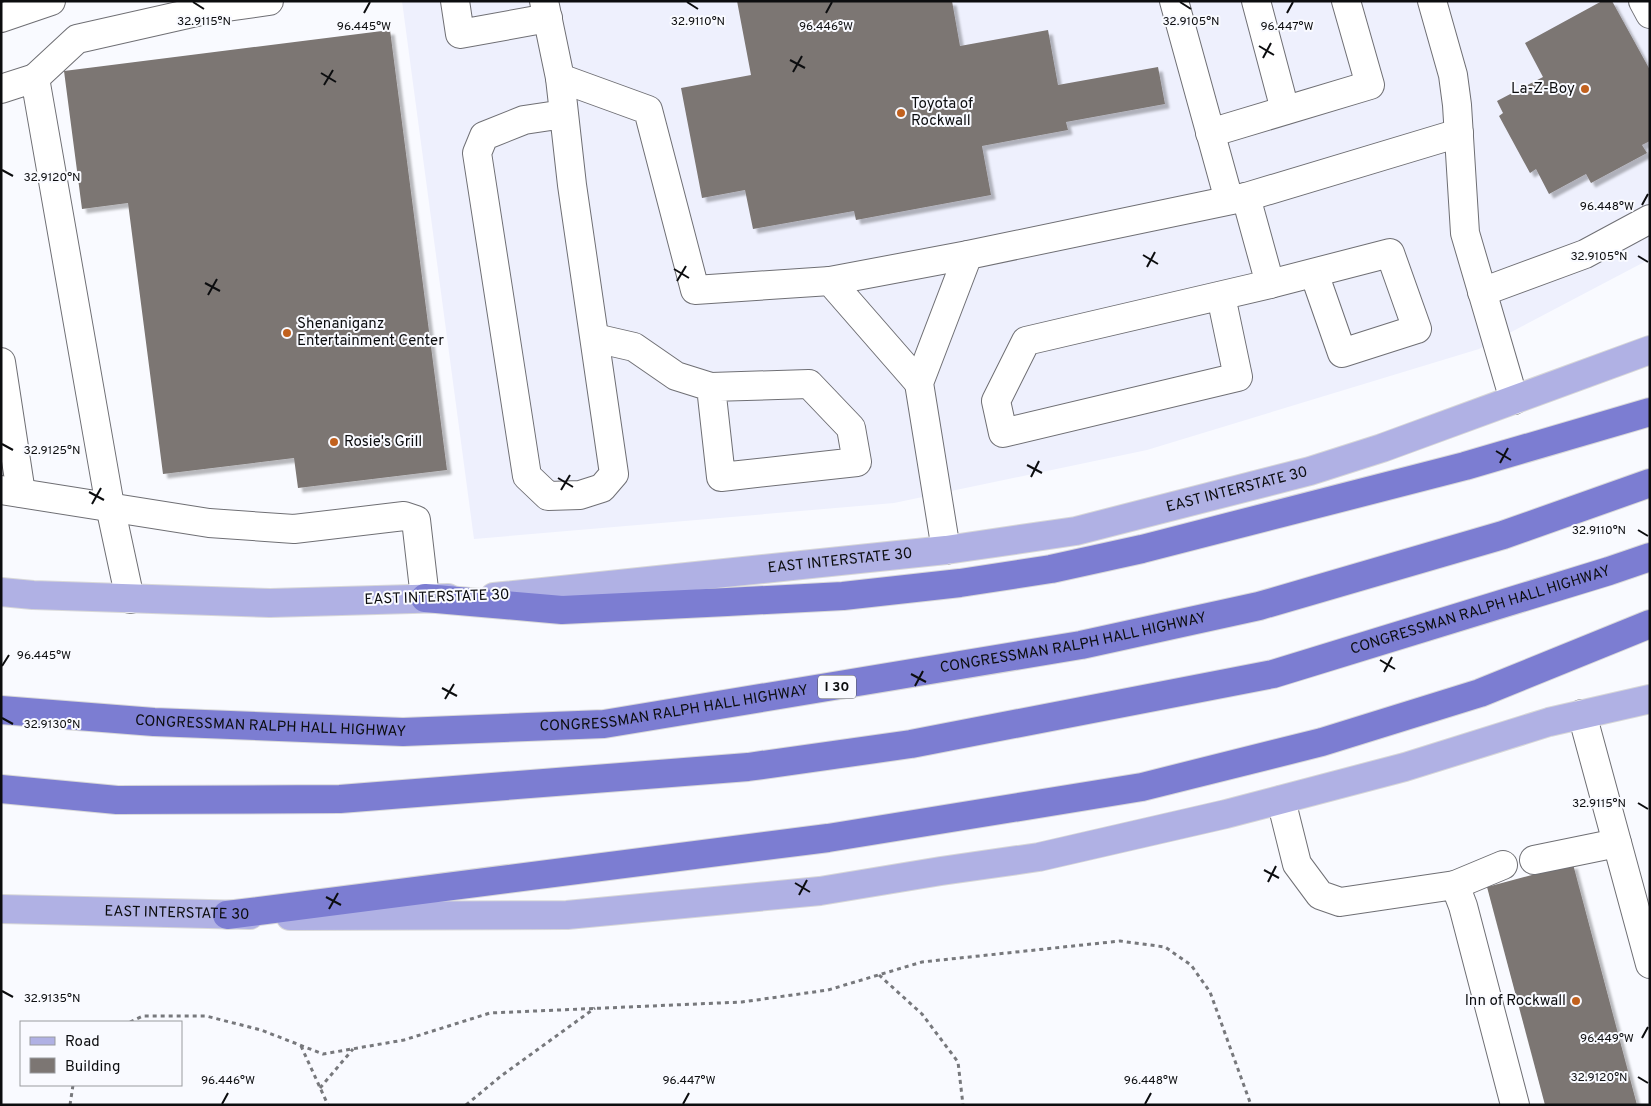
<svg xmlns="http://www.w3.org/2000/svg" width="1651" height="1106" viewBox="0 0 1651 1106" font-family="Overpass,sans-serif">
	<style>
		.built { fill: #eef0fd }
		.building { fill: #7c7673; filter: url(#shadow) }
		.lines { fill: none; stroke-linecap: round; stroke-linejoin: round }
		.minor-casing { stroke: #6f6f74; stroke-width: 30 }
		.major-casing { stroke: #d8d8d9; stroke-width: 30 }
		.highway-casing { stroke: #d8d8d9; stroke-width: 30 }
		.path { stroke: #77787c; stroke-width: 3; stroke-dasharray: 4 4; stroke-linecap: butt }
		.minor { stroke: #fff; stroke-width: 28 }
		.major { stroke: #b0b1e4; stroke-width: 28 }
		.highway { stroke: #7c7dd2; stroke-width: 28 }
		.ticks { fill: none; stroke: #0c0d0f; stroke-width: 2 }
		.poi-dot { fill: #c1611e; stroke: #f9faff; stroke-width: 2 }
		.labels { text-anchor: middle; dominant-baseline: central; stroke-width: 4; stroke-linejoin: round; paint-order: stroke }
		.shield { fill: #f9faff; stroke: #535457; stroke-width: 1 }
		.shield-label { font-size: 14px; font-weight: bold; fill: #0c0d0f }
		.poi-label { font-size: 15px; fill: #0c0d0f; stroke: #f9faff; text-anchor: start }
		.street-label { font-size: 15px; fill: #0c0d0f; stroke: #f9faff }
		.ticks-label { font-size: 12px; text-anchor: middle; fill: #0c0d0f; stroke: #f9faff; stroke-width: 4; stroke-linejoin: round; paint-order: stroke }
	</style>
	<defs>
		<filter id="shadow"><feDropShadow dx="4.5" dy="4.5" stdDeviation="1" flood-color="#0004"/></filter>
	</defs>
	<rect width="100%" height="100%" fill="#f9faff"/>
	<polygon class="built" points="402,1 1650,1 1650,259 1479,349 1147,450 894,503 474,539"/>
	<g class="building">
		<polygon points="737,1 952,1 960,46 1048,30 1058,85 1158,67 1165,104 1066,122 1068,130 982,146 991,195 856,220 854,211 753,229 745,190 702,198 681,88 751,75"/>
		<polygon points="1602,1 1612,1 1650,70 1650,141 1642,145 1647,153 1591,183 1586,174 1549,194 1536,169 1530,173 1499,116 1503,113 1497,101 1543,77 1525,43"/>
		<polygon points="390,30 447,470 298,488 294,458 163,474 128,203 82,209 64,71"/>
		<polygon points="1573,864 1637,1105 1545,1105 1487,887"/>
	</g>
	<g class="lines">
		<g class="minor-casing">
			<g id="minor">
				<polyline points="455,1 460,34 548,18"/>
				<polyline points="544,1 560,78 648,110 695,290 830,281 919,383"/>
				<polyline points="1174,1 1229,200"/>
				<polyline points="1256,1 1285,110"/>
				<polyline points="1432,1 1453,75 1457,105 1465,233 1514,400"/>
				<polyline points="1643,1 1650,14"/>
				<polyline points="1,18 51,1"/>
				<polyline points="35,78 77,39 205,10 269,1"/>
				<polyline points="560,78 572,185 614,474 602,488 580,495 548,496 527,476 477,153 484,136 524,120 564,114"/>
				<polyline points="1,89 35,78 110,506 130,599"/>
				<polyline points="1210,133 1370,85 1346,1"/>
				<polyline points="830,281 968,255"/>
				<polyline points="1270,284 1390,253 1417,329 1342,353 1314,273"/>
				<polyline points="1482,292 1585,254 1650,219"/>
				<polyline points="1221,296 1238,377 1003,433 996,401 1026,341 1270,284 1246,197"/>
				<polyline points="595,338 634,347 676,376 711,387 809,384 851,428 857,462 721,477 711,387"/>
				<polyline points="1,362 21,493"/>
				<polyline points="1,490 209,523 294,529 404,516 416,520 425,598"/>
				<polyline points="946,550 919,383 968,255 1246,197 1459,133"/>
				<polyline points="1582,714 1650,964"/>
				<polyline points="1281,800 1297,864 1320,895 1340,902 1455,885 1463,906 1515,1105"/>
				<polyline points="1534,860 1617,843"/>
				<polyline points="1455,885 1503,865"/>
			</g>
		</g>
		<g class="major-casing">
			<g id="major">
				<polyline points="1,592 33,595 270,603 448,598"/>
				<path id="s1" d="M494 597 946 550 1076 531 1310 471 1382 448 1650 350"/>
				<path id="s2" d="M1 909 250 915"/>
				<polyline points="290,916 567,915 820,891 941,871 1039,857 1226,814 1405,767 1549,722 1650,699"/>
			</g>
		</g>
		<g class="highway-casing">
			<g id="highway">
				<polyline points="425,598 562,610 727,602 843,596 960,583 1051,569 1142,549 1465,466 1650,412"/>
				<path id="s3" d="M1 710 154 722 403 732 604 724 1081 645 1259 606 1503 535 1650 483"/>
				<path id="s4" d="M1 789 117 800 340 799 748 767 911 744 1273 674 1609 571 1650 557"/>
				<polyline points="227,915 828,838 1142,787 1322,742 1480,693 1650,624"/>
			</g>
		</g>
		<g class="path">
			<polyline points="879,975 922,1014 958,1062 963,1105"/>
			<polyline points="130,1022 143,1016 206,1016 261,1030 323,1054 404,1040 490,1013 742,1002 828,990 922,962 1120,941 1165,947 1191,965 1210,992 1251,1105"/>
			<polyline points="301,1046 328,1105"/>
			<polyline points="320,1088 353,1049"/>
			<polyline points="70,1105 73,1085"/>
			<polyline points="466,1105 501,1076 595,1008"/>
		</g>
		<use href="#minor" class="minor"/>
		<use href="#major" class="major"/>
		<use href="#highway" class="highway"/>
	</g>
	<path class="ticks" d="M193 2 204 9M687 2 698 9M1180 2 1191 9M364 13 370 2M826 13 832 2M1287 13 1293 2M1259 46 1274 55M1263 58 1271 43M790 60 805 68M793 72 802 56M321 73 336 82M324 85 333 70M2 170 13 176M1642 205 1648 194M1143 255 1158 264M1638 256 1648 262M1147 267 1155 252M674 269 689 278M677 281 686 266M205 283 220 291M208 295 217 279M2 444 13 450M1496 451 1511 460M1500 463 1508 448M1027 465 1042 473M1031 477 1039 461M558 478 573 487M561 490 570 475M89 492 104 500M92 504 101 488M1638 530 1648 536M1380 660 1395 669M2 666 9 655M1384 672 1392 657M911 674 926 682M915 686 923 671M442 688 457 696M445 699 454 684M2 718 13 724M1638 803 1648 809M1264 870 1279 878M1268 882 1276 866M795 883 810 892M799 895 807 880M326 897 341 905M329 909 338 893M2 991 13 997M1642 1038 1648 1027M1638 1077 1648 1083M222 1104 228 1093M683 1104 689 1093M1145 1104 1151 1093"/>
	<g class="poi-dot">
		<circle cx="1585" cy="89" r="5"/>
		<circle cx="901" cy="113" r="5"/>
		<circle cx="287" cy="333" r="5"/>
		<circle cx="334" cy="442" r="5"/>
		<circle cx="1576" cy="1001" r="5"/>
	</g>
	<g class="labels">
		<rect class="shield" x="818" y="675.5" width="38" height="23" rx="4"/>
		<g class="shield-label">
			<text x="837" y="687">I 30</text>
		</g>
		<g class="poi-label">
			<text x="1575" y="89" text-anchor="end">La-Z-Boy</text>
			<text x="911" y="104">Toyota of<tspan x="911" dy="17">Rockwall</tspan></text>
			<text x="297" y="324">Shenaniganz<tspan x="297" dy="17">Entertainment Center</tspan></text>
			<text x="344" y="442">Rosie's Grill</text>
			<text x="1566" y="1001" text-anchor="end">Inn of Rockwall</text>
		</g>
		<g class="street-label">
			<text stroke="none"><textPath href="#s1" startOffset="752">EAST INTERSTATE 30</textPath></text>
			<text stroke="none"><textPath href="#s1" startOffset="348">EAST INTERSTATE 30</textPath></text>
			<text transform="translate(437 598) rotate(-2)">EAST INTERSTATE 30</text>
			<text stroke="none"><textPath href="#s4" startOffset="1499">CONGRESSMAN RALPH HALL HIGHWAY</textPath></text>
			<text stroke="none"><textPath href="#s3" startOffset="1080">CONGRESSMAN RALPH HALL HIGHWAY</textPath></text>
			<text stroke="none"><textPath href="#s3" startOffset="675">CONGRESSMAN RALPH HALL HIGHWAY</textPath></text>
			<text stroke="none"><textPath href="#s3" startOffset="270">CONGRESSMAN RALPH HALL HIGHWAY</textPath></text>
			<text stroke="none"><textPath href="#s2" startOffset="176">EAST INTERSTATE 30</textPath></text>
		</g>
	</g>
	<g class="ticks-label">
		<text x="1191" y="25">32.9105°N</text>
		<text x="204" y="25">32.9115°N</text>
		<text x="698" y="25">32.9110°N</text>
		<text x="364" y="30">96.445°W</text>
		<text x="826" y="30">96.446°W</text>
		<text x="1287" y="30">96.447°W</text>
		<text x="52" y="181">32.9120°N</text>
		<text x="1607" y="210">96.448°W</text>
		<text x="1599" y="260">32.9105°N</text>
		<text x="52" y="454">32.9125°N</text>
		<text x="1599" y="534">32.9110°N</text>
		<text x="44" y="659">96.445°W</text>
		<text x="52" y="728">32.9130°N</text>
		<text x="1599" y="807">32.9115°N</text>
		<text x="52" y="1002">32.9135°N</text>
		<text x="1607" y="1042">96.449°W</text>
		<text x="1599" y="1081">32.9120°N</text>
		<text x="228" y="1084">96.446°W</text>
		<text x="689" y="1084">96.447°W</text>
		<text x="1151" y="1084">96.448°W</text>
	</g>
	<rect width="1651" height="1106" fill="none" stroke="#0c0d0f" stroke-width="5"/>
	<rect x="20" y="1021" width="162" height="65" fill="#f9faff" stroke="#9a9b9f"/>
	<rect x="30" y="1037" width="25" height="8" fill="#b0b1e4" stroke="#9a9b9f"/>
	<text x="65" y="1046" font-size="15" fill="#0c0d0f">Road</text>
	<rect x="30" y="1058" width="25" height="15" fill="#7c7673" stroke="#9a9b9f"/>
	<text x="65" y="1071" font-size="15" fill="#0c0d0f">Building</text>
</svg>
